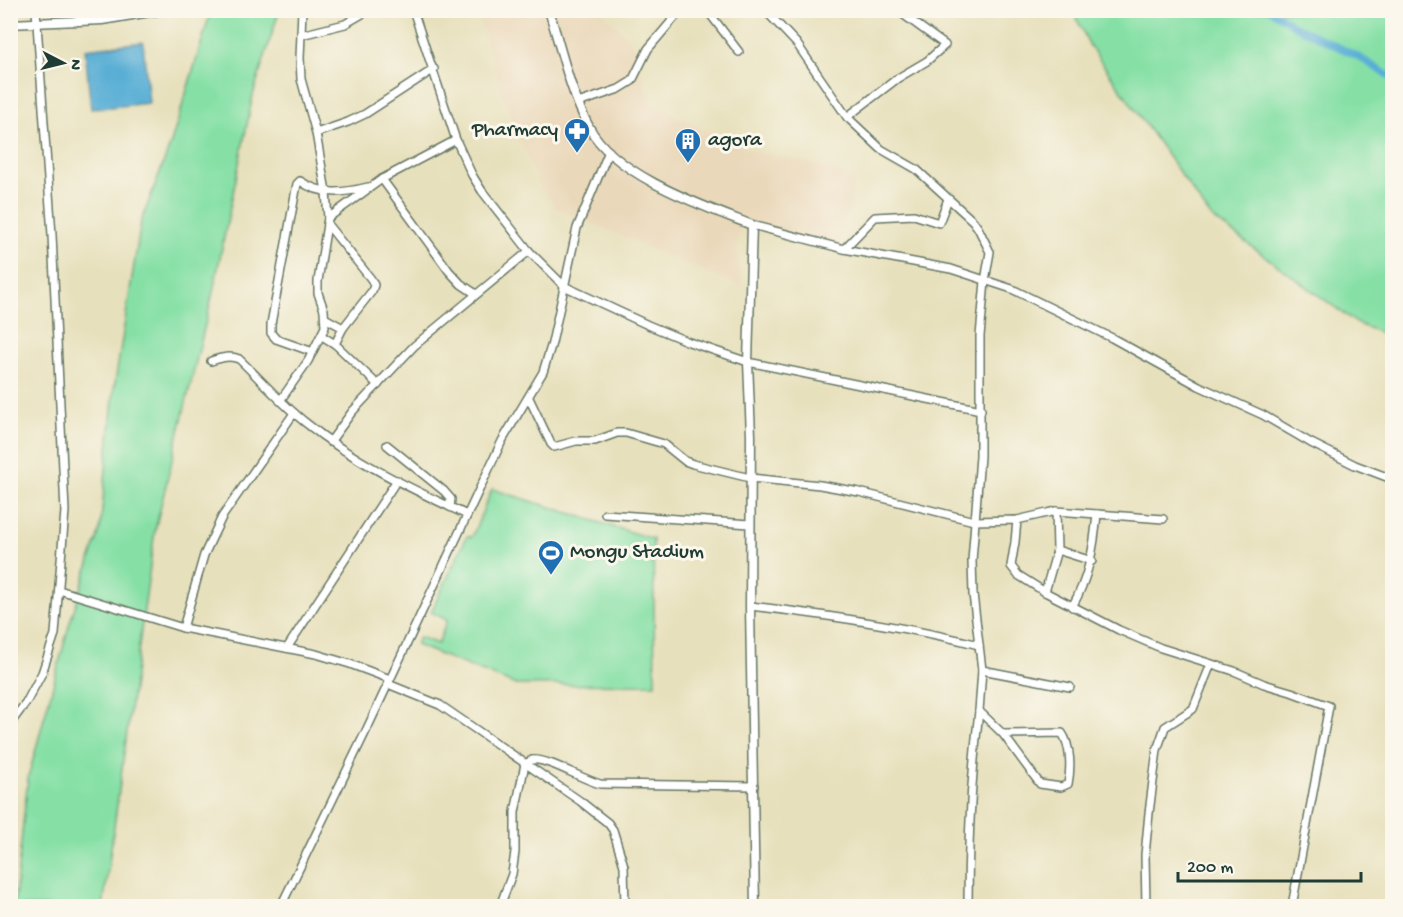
<svg xmlns="http://www.w3.org/2000/svg" width="1403" height="917" viewBox="0 0 1403 917" font-family="'Gochi Hand',sans-serif">
	<style>
		.built { fill: #ead8ba }
		.green { fill: #86e0a6; stroke: #528e6d; stroke-width: 1.5 }
		.water { fill: #58aed5; stroke: #3c7684; stroke-width: 1.5 }
		.lines { fill: none; stroke-linecap: round; stroke-linejoin: round }
		.canal { stroke: #58aed5; stroke-width: 7 }
		.minor-casing { stroke: #657664; stroke-width: 10 }
		.major-casing { stroke: #657664; stroke-width: 11 }
		.minor { stroke: #fff; stroke-width: 7 }
		.major { stroke: #fff; stroke-width: 8 }
		.labels { text-anchor: middle; dominant-baseline: central; stroke-width: 6; stroke-linejoin: round; paint-order: stroke }
		.poi-label { font-size: 21px; fill: #1f3d34; stroke: #fbf7ec; text-anchor: start }
	</style>
	<rect width="100%" height="100%" fill="#fbf7ec"/>
	<filter id="ink" filterUnits="userSpaceOnUse"><feTurbulence type="fractalNoise" baseFrequency=".0167" numOctaves="2"/><feDisplacementMap in="SourceGraphic" scale="12" xChannelSelector="R" yChannelSelector="G"/><feConvolveMatrix kernelMatrix="1 2 1 2 8 2 1 2 1" color-interpolation-filters="sRGB"/></filter>
	<filter id="wash" filterUnits="userSpaceOnUse"><feTurbulence type="fractalNoise" baseFrequency=".008" numOctaves="4" result="noise"/><feDisplacementMap in="SourceGraphic" scale="24" xChannelSelector="R" yChannelSelector="G"/><feGaussianBlur stdDeviation="1.35" result="paint"/><feColorMatrix in="noise" values="0 0 0 0 0 0 0 0 0 0 0 0 0 0 0 0 0 1.4 0 .05"/><feComposite in="paint" operator="in"/></filter>
	<g filter="url(#wash)">
		<rect width="100%" height="100%" fill="#e7e0bc"/>
		<polygon class="built" points="477,11 601,11 632,41 651,104 747,149 821,166 855,179 839,244 792,237 743,220 736,246 742,287 556,208 537,181 498,81"/>
		<g class="green">
			<polygon points="211,11 279,11 253,95 213,292 155,530 103,906 14,906 28,778 70,622 100,530 114,389 141,222 171,143"/>
			<polygon points="1073,11 1392,11 1392,337 1358,324 1211,217 1090,46"/>
			<polygon points="492,489 653,539 655,684 516,685 416,645 419,637 438,644 447,620 431,612 467,536 472,537"/>
		</g>
		<polygon class="water" points="143,42 149,103 91,109 85,49"/>
		<g class="lines">
			<polyline class="canal" points="1271,10 1293,25 1359,57 1392,78"/>
		</g>
	</g>
	<g filter="url(#ink)">
		<g class="lines">
			<g class="minor-casing">
				<g id="minor">
					<polyline points="413,10 456,140 472,175 482,191 529,251 564,286 648,325 689,342 748,362 981,410"/>
					<polyline points="707,10 739,52"/>
					<path d="M765 10 797 44 847 117 881 149 916 169 973 221 978 228 990 252 985 281 980 336V456L972 561 973 594 982 670 979 711 1003 734 1040 784 1061 787 1068 784C1071 769 1071 746 1062 733L1003 734"/>
					<polyline points="301,35 345,24 369,10"/>
					<polyline points="578,103 619,89 632,81 648,49 681,10"/>
					<polyline points="847,117 898,78 927,61 945,45 897,10"/>
					<polyline points="316,133 348,122 365,114 434,69"/>
					<polyline points="382,179 449,271 461,284 476,294"/>
					<polyline points="328,218 382,179 456,140"/>
					<polyline points="327,224 371,279 374,285 372,291 343,328 335,344"/>
					<polyline points="752,225 844,249 951,269 1012,289 1112,338 1199,386 1263,415 1311,443 1355,465 1392,479"/>
					<polyline points="844,249 875,217 914,215 939,223 948,199"/>
					<polyline points="325,318 343,328"/>
					<polyline points="322,336 335,344 378,385"/>
					<path d="M313 352 276 339 271 333V324L297 184 300 181C322 196 344 193 368 187"/>
					<path d="M211 361C221 358 229 355 239 359 262 381 282 404 306 423 354 462 412 489 467 515"/>
					<polyline points="529,398 551,444 554,447 576,441 595,441 617,433 626,433 664,444 685,461 693,464 750,478 820,485 859,492 974,521 1017,520 1056,511 1057,550 1045,592 1018,575 1011,566 1015,542 1017,520"/>
					<polyline points="280,401 308,361 325,327 324,310 318,293 318,281 328,218 326,192 316,133 301,79 300,58 302,10"/>
					<polyline points="330,442 352,412 414,346 529,251"/>
					<polyline points="387,445 444,491 451,499 450,507"/>
					<polyline points="1056,511 1097,514"/>
					<polyline points="605,514 750,524"/>
					<polyline points="1057,550 1092,561"/>
					<polyline points="59,590 183,628 316,654 350,664 390,679"/>
					<polyline points="1045,592 1119,630 1161,648 1234,671 1264,684 1291,692 1329,706 1292,906"/>
					<path d="M750 606C827 615 904 626 979 645"/>
					<path d="M1072 607C1089 577 1094 547 1097 514L1163 519"/>
					<polyline points="183,628 204,555 222,517 294,413"/>
					<polyline points="287,648 397,480"/>
					<polyline points="982,670 1070,687"/>
					<polyline points="388,684 440,705 580,801 608,823 613,830 624,866 625,906"/>
					<polyline points="10,724 27,701 42,673 55,634 65,511 52,235 36,10"/>
					<polyline points="281,906 365,733 502,441 543,372 552,343 577,228 609,151"/>
					<path d="M500 906 512 874 515 852V812L525 764 532 760C548 758 581 779 600 784L754 786"/>
					<path d="M968 906C968 841 971 777 979 711"/>
					<polyline points="1146,906 1145,855 1149,813 1157,750 1165,727 1193,709 1211,664"/>
				</g>
			</g>
			<g class="major-casing">
				<g id="major">
					<path d="M549 10C561 49 570 92 589 127 615 176 703 206 752 225L748 362 751 436 750 606 755 906"/>
					<polyline points="10,24 102,20 162,10"/>
				</g>
			</g>
			<use href="#minor" class="minor"/>
			<use href="#major" class="major"/>
		</g>
	</g>
	<defs>
		<g id="pharmacy-pin" transform="scale(1.35)"><path d="M0 17L-7.5 6A9.5 9.5 0 1 1 7.5 6Z" fill="#1f6fb2" stroke="#fbf7ec"/><path d="M-2-6h4v4h4v4h-4v4h-4v-4h-4v-4h4Z" fill="#fff"/></g>
		<g id="building-pin" transform="scale(1.35)"><path d="M0 17L-7.5 6A9.5 9.5 0 1 1 7.5 6Z" fill="#1f6fb2" stroke="#fbf7ec"/><path d="M-4-6H4V6H1V3H-1V6H-4ZM-2.5-4.3h1.7v1.8h-1.7ZM.8-4.3h1.7v1.8H.8ZM-2.5-1h1.7V.8h-1.7ZM.8-1h1.7V.8H.8Z" fill="#fff"/></g>
		<g id="stadium-pin" transform="scale(1.35)"><path d="M0 17L-7.5 6A9.5 9.5 0 1 1 7.5 6Z" fill="#1f6fb2" stroke="#fbf7ec"/><path d="M0-5a6.5 5 0 1 0 0 10a6.5 5 0 1 0 0-10ZM-3.5-1.8h7v3.6h-7Z" fill="#fff"/></g>
	</defs>
	<g fill-rule="evenodd">
		<use href="#pharmacy-pin" x="577" y="131"/>
		<use href="#building-pin" x="688" y="141"/>
		<use href="#stadium-pin" x="551" y="553"/>
	</g>
	<g class="labels">
		<g class="poi-label">
			<text x="558" y="131" text-anchor="end">Pharmacy</text>
			<text x="708" y="141">agora</text>
			<text x="570" y="553">Mongu Stadium</text>
		</g>
	</g>
	<rect width="1403" height="917" fill="none" stroke="#fbf7ec" stroke-width="36"/>
	<g transform="translate(63 63) rotate(97)" stroke="#fbf7ec" stroke-width="4.5" paint-order="stroke">
	<path d="M0-4.5L10 22L0 15L-10 22Z" fill="#1f3d34"/>
	<text y="-9" font-size="16" font-weight="bold" text-anchor="middle" fill="#1f3d34">N</text>
	</g>
	<path d="M1178 872v9h183v-9" fill="none" stroke="#1f3d34" stroke-width="3"/>
	<text x="1187" y="872" font-size="18" fill="#1f3d34" stroke="#fbf7ec" stroke-width="4.5" paint-order="stroke">200 m</text>
</svg>
